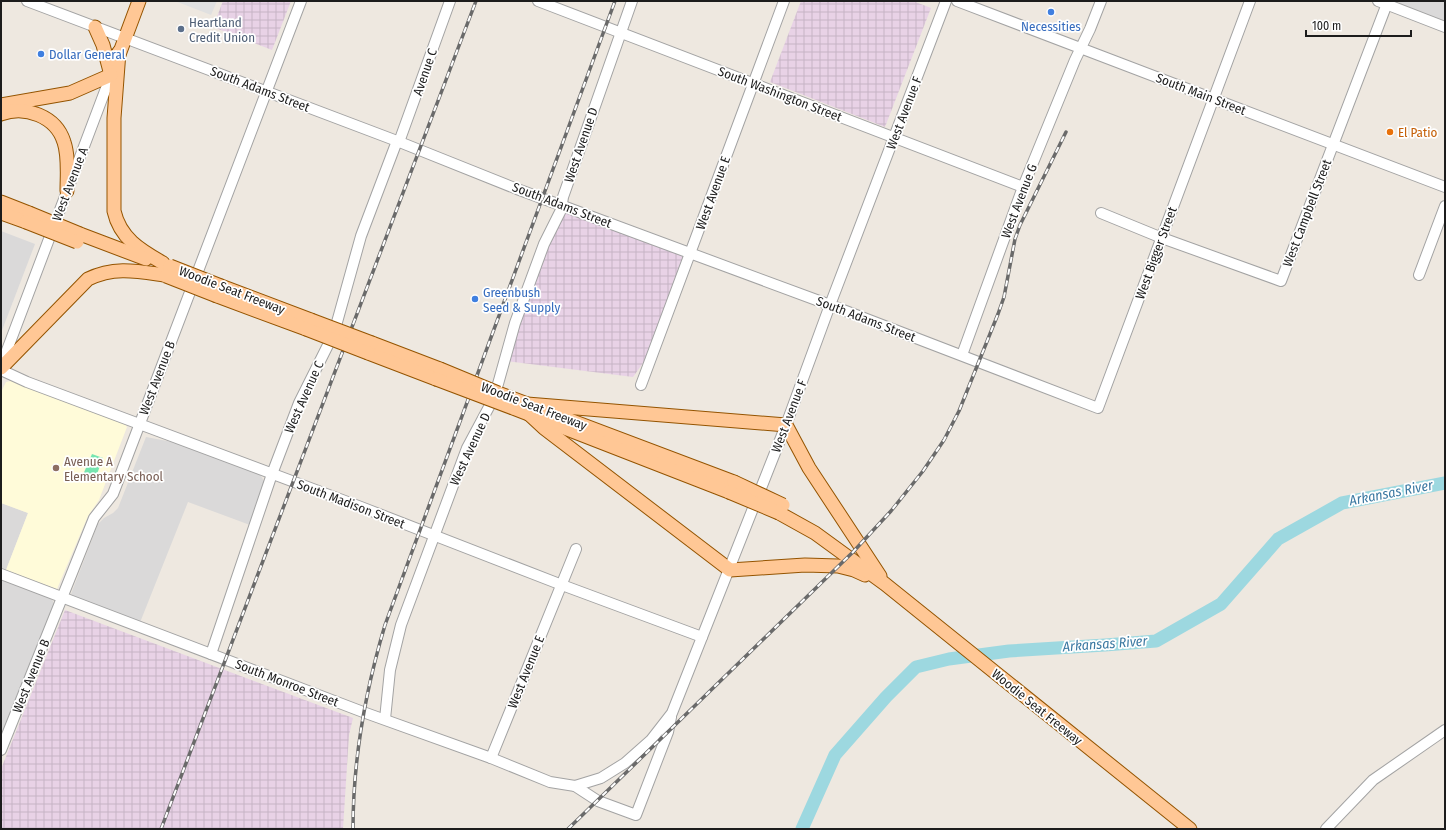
<svg xmlns="http://www.w3.org/2000/svg" width="1446" height="830" viewBox="0 0 1446 830" font-family="'Fira Sans Condensed',sans-serif">
	<style>
		.residential { fill: #dad9d9 }
		.industrial { fill: url(#industrial-grid) }
		.education { fill: #fffbd9 }
		.pitch { fill: #77e5b0 }
		.parking { fill: #e0e0e0 }
		.lines { fill: none; stroke-linecap: round; stroke-linejoin: round }
		.river { stroke: #9dd8e0; stroke-width: 13 }
		.minor-casing { stroke: #a3a3a3; stroke-width: 12 }
		.major-casing { stroke: #945400; stroke-width: 15 }
		.minor { stroke: #fff; stroke-width: 10 }
		.major { stroke: #ffc795; stroke-width: 13 }
		.rail-casing { stroke: #6a6a6a; stroke-width: 3.5 }
		.rail { stroke: #fff; stroke-width: 2; stroke-dasharray: 6; stroke-linecap: butt }
		.major-bridge-casing { stroke: #945400; stroke-width: 15; stroke-linecap: butt }
		.major-bridge { stroke: #ffc795; stroke-width: 13 }
		.shop-dot { fill: #3f7fe0; stroke: #fff; stroke-width: 1.5 }
		.service-dot { fill: #5c6f8a; stroke: #fff; stroke-width: 1.5 }
		.food-dot { fill: #e8710a; stroke: #fff; stroke-width: 1.5 }
		.education-dot { fill: #8d6e63; stroke: #fff; stroke-width: 1.5 }
		.labels { text-anchor: middle; dominant-baseline: central; stroke-width: 3.5; stroke-linejoin: round; paint-order: stroke }
		.service-label { font-size: 13px; fill: #4e5e75; stroke: #fff; text-anchor: start }
		.shop-label { font-size: 13px; fill: #366cbe; stroke: #fff; text-anchor: start }
		.street-label { font-size: 13px; fill: #1c1c1c; stroke: #fff }
		.food-label { font-size: 13px; fill: #c56008; stroke: #fff; text-anchor: start }
		.education-label { font-size: 13px; fill: #785e54; stroke: #fff; text-anchor: start }
		.water-label { font-size: 14px; font-style: italic; fill: #3c79a2; stroke: #fff }
	</style>
	<defs>
		<pattern id="industrial-grid" width="8" height="8" patternUnits="userSpaceOnUse"><rect width="8" height="8" fill="#e8d2e6"/><path d="M0 4h8M4 0v8" fill="none" stroke="#c6b4c5"/></pattern>
	</defs>
	<rect width="100%" height="100%" fill="#eee8e0"/>
	<g class="residential">
		<polygon points="1397,1 1445,1 1445,21 1401,4"/>
		<polygon points="1,231 35,244 1,333"/>
		<polygon points="146,437 178,443 258,473 261,476 264,481 250,525 188,502 139,625 72,596 71,594 98,524 104,518 113,513 118,508"/>
		<polygon points="1,503 28,513 6,570 1,568"/>
		<polygon points="1,580 50,598 53,601 54,604 1,735"/>
	</g>
	<g class="industrial">
		<polygon points="223,1 291,1 272,50 213,27"/>
		<polygon points="801,1 913,1 931,8 885,127 770,82"/>
		<polygon points="563,210 686,257 648,356 633,377 507,361 544,255"/>
		<polygon points="65,610 353,718 349,735 343,829 1,829 1,769"/>
	</g>
	<polygon class="education" points="11,381 125,424 127,427 99,500 88,516 57,589 6,570 28,513 1,503 1,392 6,382"/>
	<polygon class="pitch" points="92,454 103,458 94,482 82,477"/>
	<polygon class="parking" points="175,1 217,1 211,15"/>
	<g class="lines">
		<polyline class="river" points="802,829 835,755 886,697 916,667 949,659 1009,651 1105,645 1156,641 1221,604 1278,539 1342,503 1445,483"/>
		<g class="minor-casing">
			<g id="minor">
				<polyline points="27,1 397,141 517,189 830,305 1098,408 1250,1"/>
				<polyline points="538,1 1023,187"/>
				<polyline points="957,1 1445,187"/>
				<polyline points="1378,1 1445,27"/>
				<polyline points="399,142 450,1"/>
				<polyline points="1101,213 1162,238 1281,281 1388,1"/>
				<polyline points="1419,275 1445,206"/>
				<polyline points="962,355 1023,187 1075,60 1090,29 1101,1"/>
				<polyline points="1,366 111,75"/>
				<polyline points="1,370 27,382 361,507 562,585 702,637"/>
				<polyline points="641,385 784,1"/>
				<polyline points="1,574 363,712 491,758 550,782 575,786 598,801 636,815 668,732 671,717"/>
				<polyline points="211,654 272,474 299,403 334,333 361,236 397,141"/>
				<polyline points="385,719 390,670 401,625 467,448 490,405 498,384 515,323 544,244 561,210 563,197 632,1"/>
				<polyline points="1,750 94,518 113,494 301,1"/>
				<polyline points="491,758 576,549"/>
				<polyline points="575,786 601,778 625,763 651,740 672,713 786,425 830,305 946,1"/>
				<polyline points="1326,829 1373,780 1445,730"/>
			</g>
		</g>
		<g class="major-casing">
			<g id="major">
				<polyline points="95,27 103,45 111,75"/>
				<path d="M119 52 114 118V211C120 238 140 250 163 263"/>
				<polyline points="117,60 139,1"/>
				<polyline points="1,105 70,93 111,75"/>
				<path d="M1 114C25 105 56 116 64 142 69 157 67 175 67 191"/>
				<polyline points="1,202 29,213"/>
				<polyline points="1,213 26,222"/>
				<polyline points="80,234 146,259"/>
				<polyline points="221,286 311,320"/>
				<polyline points="217,296 306,329"/>
				<polyline points="372,343 440,369"/>
				<polyline points="368,353 436,379"/>
				<path d="M1 368 88 279C114 266 137 271 164 275"/>
				<polyline points="498,393 734,482"/>
				<polyline points="527,404 786,425 809,468 880,576"/>
				<polyline points="513,408 729,492"/>
				<polyline points="530,415 544,428 730,570 805,565 838,566 854,570 865,575"/>
				<polyline points="779,513 815,533 885,584 1190,829"/>
			</g>
		</g>
		<use href="#minor" class="minor"/>
		<use href="#major" class="major"/>
		<g class="rail-casing">
			<g id="rail">
				<polyline points="161,829 476,1"/>
				<path d="M353 829C353 759 365 692 385 625L615 1"/>
				<polyline points="568,829 853,552 891,511 923,471 944,440 959,411 998,314 1004,297 1015,239 1020,225 1066,132"/>
			</g>
		</g>
		<use href="#rail" class="rail"/>
		<g class="major-bridge-casing">
			<g id="major-bridge">
				<polyline points="29,213 80,234"/>
				<polyline points="26,222 77,242"/>
				<polyline points="170,266 221,286"/>
				<polyline points="166,276 217,296"/>
				<polyline points="311,320 372,343"/>
				<polyline points="306,329 368,353"/>
				<polyline points="440,369 498,393"/>
				<polyline points="436,379 513,408"/>
				<polyline points="734,482 783,505"/>
				<polyline points="729,492 779,513"/>
			</g>
		</g>
		<use href="#major-bridge" class="major-bridge"/>
	</g>
	<g class="shop-dot">
		<circle cx="1051" cy="12" r="4"/>
		<circle cx="41" cy="54" r="4"/>
		<circle cx="475" cy="299" r="4"/>
	</g>
	<circle class="service-dot" cx="181" cy="29" r="4"/>
	<circle class="food-dot" cx="1390" cy="132" r="4"/>
	<circle class="education-dot" cx="56" cy="468" r="4"/>
	<g class="labels">
		<g class="service-label">
			<text x="189" y="22">Heartland<tspan x="189" dy="15">Credit Union</tspan></text>
		</g>
		<g class="shop-label">
			<text x="1051" y="26" text-anchor="middle">Necessities</text>
			<text x="49" y="54">Dollar General</text>
			<text x="483" y="292">Greenbush<tspan x="483" dy="15">Seed &amp; Supply</tspan></text>
		</g>
		<g class="street-label">
			<text transform="translate(425 72) rotate(-71)">Avenue C</text>
			<text transform="translate(260 89) rotate(21)">South Adams Street</text>
			<text transform="translate(780 94) rotate(21)">South Washington Street</text>
			<text transform="translate(1201 94) rotate(21)">South Main Street</text>
			<text transform="translate(904 113) rotate(-69)">West Avenue F</text>
			<text transform="translate(581 145) rotate(-71)">West Avenue D</text>
			<text transform="translate(70 184) rotate(-69)">West Avenue A</text>
			<text transform="translate(713 193) rotate(-70)">West Avenue E</text>
			<text transform="translate(1019 201) rotate(-69)">West Avenue G</text>
			<text transform="translate(562 205) rotate(21)">South Adams Street</text>
			<text transform="translate(1307 213) rotate(-69)">West Campbell Street</text>
			<text transform="translate(1156 253) rotate(-70)">West Bigger Street</text>
			<text transform="translate(232 290) rotate(21)">Woodie Seat Freeway</text>
			<text transform="translate(866 319) rotate(21)">South Adams Street</text>
			<text transform="translate(157 378) rotate(-69)">West Avenue B</text>
			<text transform="translate(304 397) rotate(-66)">West Avenue C</text>
			<text transform="translate(534 406) rotate(21)">Woodie Seat Freeway</text>
			<text transform="translate(789 416) rotate(-69)">West Avenue F</text>
			<text transform="translate(470 449) rotate(-65)">West Avenue D</text>
			<text transform="translate(351 504) rotate(21)">South Madison Street</text>
			<text transform="translate(526 672) rotate(-68)">West Avenue E</text>
			<text transform="translate(31 676) rotate(-68)">West Avenue B</text>
			<text transform="translate(287 683) rotate(21)">South Monroe Street</text>
			<text transform="translate(1037 707) rotate(39)">Woodie Seat Freeway</text>
		</g>
		<g class="food-label">
			<text x="1398" y="132">El Patio</text>
		</g>
		<g class="education-label">
			<text x="64" y="461">Avenue A<tspan x="64" dy="15">Elementary School</tspan></text>
		</g>
		<g class="water-label">
			<text transform="translate(1391 493) rotate(-11)">Arkansas River</text>
			<text transform="translate(1105 644) rotate(-4)">Arkansas River</text>
		</g>
	</g>
	<rect width="1446" height="830" fill="none" stroke="#1c1c1c" stroke-width="4"/>
	<path d="M1306 30v6h105v-6" fill="none" stroke="#1c1c1c" stroke-width="2"/>
	<text x="1312" y="30" font-size="12" fill="#1c1c1c" stroke="#ffffff" stroke-width="3" paint-order="stroke">100 m</text>
</svg>
